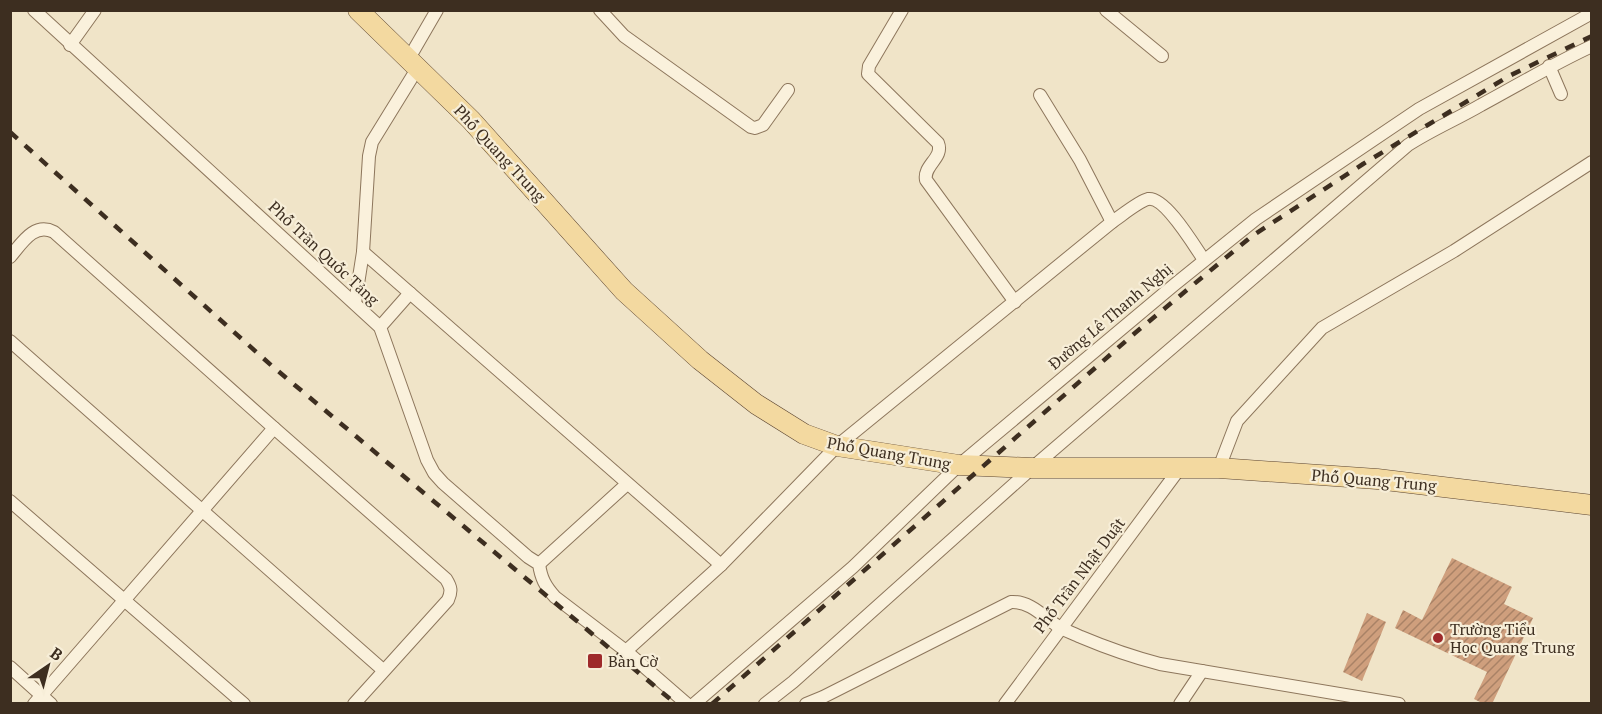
<svg xmlns="http://www.w3.org/2000/svg" width="1602" height="714" viewBox="0 0 1602 714" font-family="'PT Serif',serif">
	<style>
		.building { fill: url(#building-hatch) }
		.lines { fill: none; stroke-linecap: round; stroke-linejoin: round }
		.minor-casing { stroke: #8d765c; stroke-width: 14 }
		.primary-casing { stroke: #5b4430; stroke-width: 21 }
		.minor { stroke: #faf1dc; stroke-width: 12 }
		.primary { stroke: #f3d9a0; stroke-width: 20 }
		.rail { stroke: #3d2e20; stroke-width: 4.5; stroke-dasharray: 10 10; stroke-linecap: butt }
		.poi-dot { fill: #9e2a2b; stroke: #f7eed8; stroke-width: 2 }
		.labels { text-anchor: middle; dominant-baseline: central; stroke-width: 4.5; stroke-linejoin: round; paint-order: stroke }
		.street-label { font-size: 16px; fill: #3d2e20; stroke: #f7eed8 }
		.poi-label { font-size: 16px; fill: #3d2e20; stroke: #f7eed8; text-anchor: start }
	</style>
	<defs>
		<pattern id="building-hatch" width="6" height="6" patternUnits="userSpaceOnUse" patternTransform="scale(1.5)"><rect width="6" height="6" fill="#cf9f7d"/><path d="M-1 1l2-2M0 6l6-6M5 7l2-2" fill="none" stroke="#a98266"/></pattern>
	</defs>
	<rect width="100%" height="100%" fill="#f0e4c8"/>
	<g class="building">
		<polygon points="1452,558 1512,587 1504,604 1533,618 1492,704 1484,704 1474,699 1487,672 1395,628 1403,610 1422,620"/>
		<polygon points="1367,613 1386,622 1362,681 1343,672"/>
	</g>
	<g class="lines">
		<g class="minor-casing">
			<g id="minor">
				<path d="M34 10 380 327 427 460 434 473 443 483 528 557 539 564C541 578 545 586 555 597L626 651 687 704"/>
				<polyline points="600,10 624,36 751,127 755,128 763,125 788,90"/>
				<path d="M902 10 869 66 868 74 938 143C944 158 923 165 926 180L1015 302"/>
				<polyline points="1106,10 1162,56"/>
				<polyline points="70,45 95,10"/>
				<polyline points="408,60 437,10"/>
				<polyline points="1549,66 1561,94"/>
				<polyline points="1040,95 1080,160 1112,222"/>
				<polyline points="363,252 721,565"/>
				<path d="M10 257C22 243 34 222 54 232L274 428 446 579C451 587 452 591 448 600L354 704"/>
				<polyline points="355,303 363,252 369,156 372,142 417,69"/>
				<polyline points="380,327 410,293"/>
				<polyline points="10,341 383,670"/>
				<polyline points="1219,468 1237,421 1322,328 1454,251 1592,162"/>
				<polyline points="10,501 244,704"/>
				<polyline points="539,564 627,484"/>
				<path d="M626 651 721 565 837 446 1112 222C1121 216 1139 201 1148 199 1165 196 1195 247 1204 260"/>
				<polyline points="10,667 51,704"/>
				<polyline points="34,704 274,428"/>
				<polyline points="694,704 853,567 959,465 1174,285 1256,219 1419,109 1592,13"/>
				<path d="M765 704 793 682 1032 468 1408 145C1431 130 1457 119 1481 105 1518 85 1553 64 1592 46"/>
				<path d="M806 704 823 697 1011 602C1029 601 1042 615 1056 625 1063 630 1073 633 1081 637 1107 648 1133 657 1160 664L1399 704"/>
				<polyline points="1005,704 1180,468"/>
				<polyline points="1180,704 1202,671"/>
			</g>
		</g>
		<g class="primary-casing">
			<polyline id="primary" points="358,10 471,120 624,291 700,360 756,404 804,434 837,446 959,465 1032,468 1219,468 1377,479 1592,505"/>
		</g>
		<use href="#minor" class="minor"/>
		<use href="#primary" class="primary"/>
		<g class="rail">
			<polyline points="10,132 272,366 676,704"/>
			<polyline points="712,704 1135,333 1252,236 1363,164 1509,76 1592,36"/>
		</g>
	</g>
	<g class="poi-dot">
		<circle cx="1438" cy="638" r="6"/>
		<rect x="587" y="653" width="16" height="16" rx="3"/>
	</g>
	<g class="labels">
		<g class="street-label">
			<text transform="translate(500 153) rotate(47)">Phố Quang Trung</text>
			<text transform="translate(324 253) rotate(43)">Phố Trần Quốc Tảng</text>
			<text transform="translate(1110 316) rotate(-40)">Đường Lê Thanh Nghị</text>
			<text transform="translate(889 453) rotate(10)">Phố Quang Trung</text>
			<text transform="translate(1374 480) rotate(5)">Phố Quang Trung</text>
			<text transform="translate(1079 575) rotate(-53)">Phố Trần Nhật Duật</text>
		</g>
		<g class="poi-label">
			<text x="1450" y="629">Trường Tiểu<tspan x="1450" dy="18">Học Quang Trung</tspan></text>
			<text x="608" y="661">Bàn Cờ</text>
		</g>
	</g>
	<rect width="1602" height="714" fill="none" stroke="#3d2e20" stroke-width="24"/>
	<g transform="translate(48 666) rotate(35)" stroke="#f7eed8" stroke-width="4.5" paint-order="stroke">
	<path d="M0-4.5L10 22L0 15L-10 22Z" fill="#3d2e20"/>
	<text y="-9" font-size="16" font-weight="bold" text-anchor="middle" fill="#3d2e20">B</text>
	</g>
</svg>
